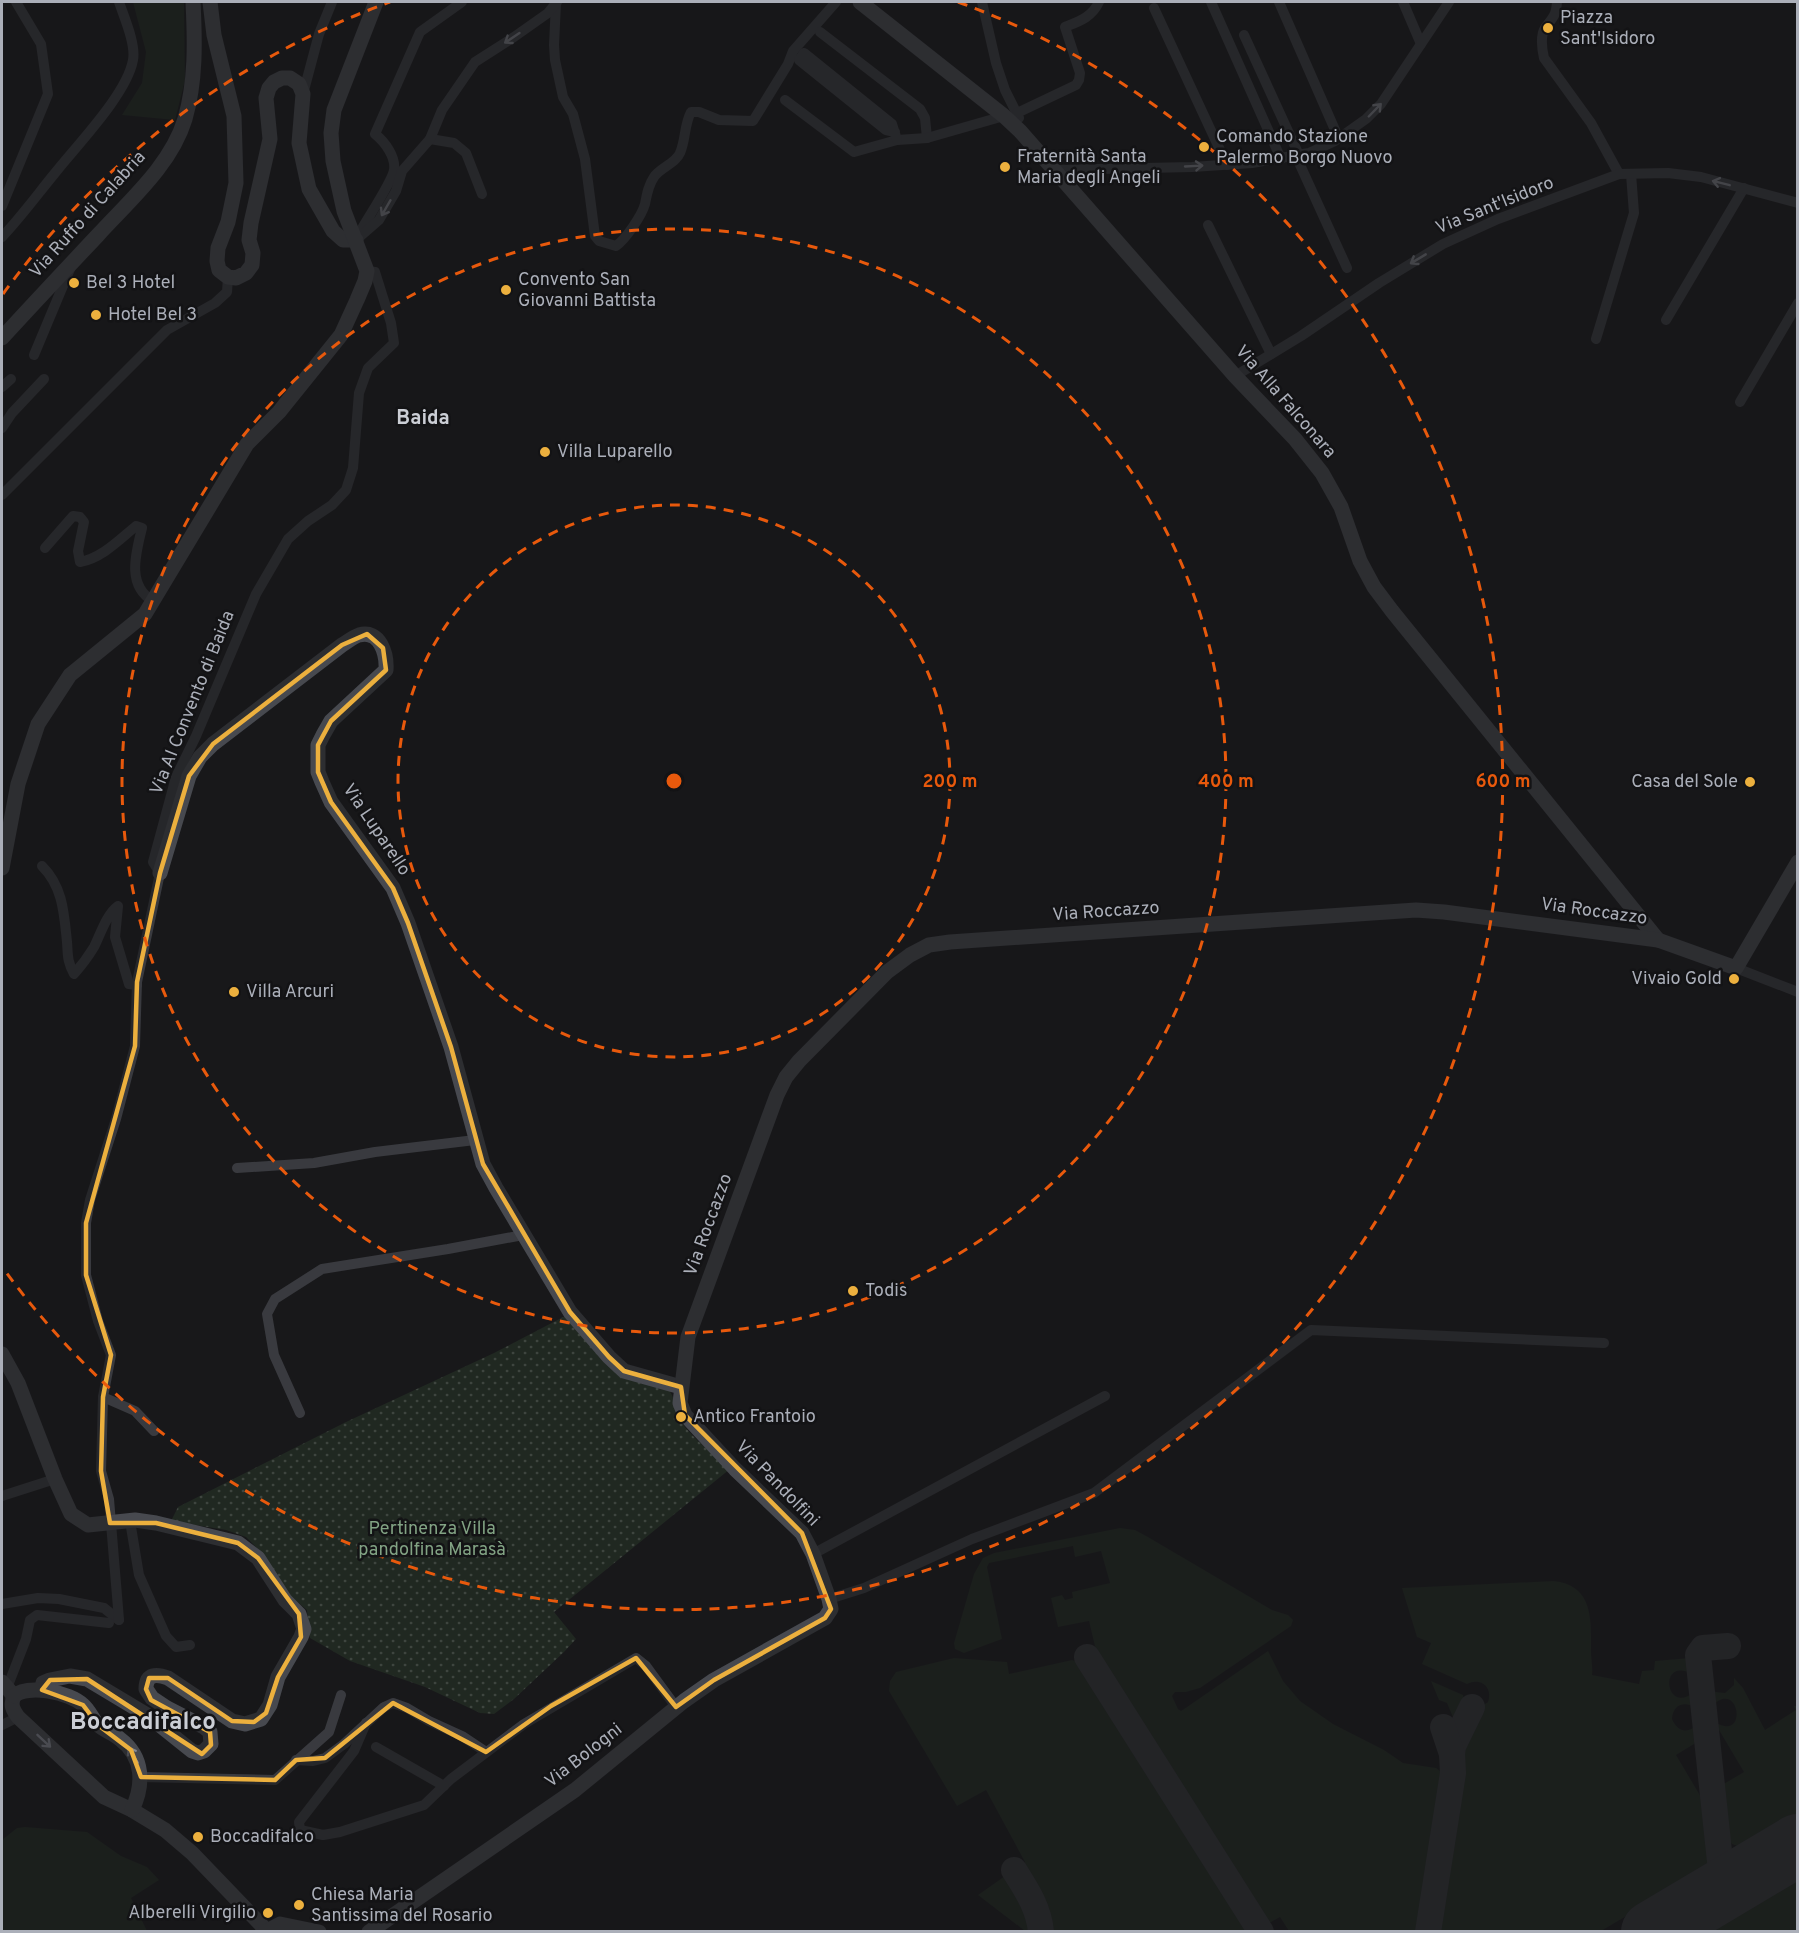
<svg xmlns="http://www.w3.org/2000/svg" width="1799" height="1933" viewBox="0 0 1799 1933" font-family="Overpass,sans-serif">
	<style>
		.grass { fill: #202821 }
		.park { fill: url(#park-dots) }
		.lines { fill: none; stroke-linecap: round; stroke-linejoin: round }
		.taxiway { stroke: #323337; stroke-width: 26 }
		.runway { stroke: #323337; stroke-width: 62 }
		.street { stroke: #393a3f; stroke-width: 10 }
		.secondary { stroke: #47494f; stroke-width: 15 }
		.oneway { stroke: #787a82 }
		.oneway2 { stroke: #888b94 }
		.marked { fill: none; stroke: #ecb03e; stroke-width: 4.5; stroke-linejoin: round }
		.ring { fill: none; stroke: #e8590c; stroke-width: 3; stroke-dasharray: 10 8 }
		.poi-dot { fill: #ecb03e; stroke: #131315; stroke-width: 2 }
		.labels { text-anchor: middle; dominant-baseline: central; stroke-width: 5; stroke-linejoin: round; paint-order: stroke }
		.poi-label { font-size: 18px; fill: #abafb9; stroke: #131315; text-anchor: start }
		.street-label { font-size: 18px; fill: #abafb9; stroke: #131315 }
		.park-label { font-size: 18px; fill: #82a384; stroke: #131315 }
		.neighbourhood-label { font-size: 20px; font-weight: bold; fill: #cbced5; stroke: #131315 }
		.district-label { font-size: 24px; font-weight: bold; fill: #cbced5; stroke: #131315 }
		.centre { fill: #e8590c; stroke: #131315; stroke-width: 3 }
		.ring-label { font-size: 18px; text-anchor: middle; font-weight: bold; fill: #e8590c; stroke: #131315; stroke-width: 5; stroke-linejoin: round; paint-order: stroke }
	</style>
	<defs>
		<pattern id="park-dots" width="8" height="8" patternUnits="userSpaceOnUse" patternTransform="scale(1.5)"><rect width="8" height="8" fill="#202821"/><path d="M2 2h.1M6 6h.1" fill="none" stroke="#3e453f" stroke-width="1.8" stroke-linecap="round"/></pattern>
	</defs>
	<rect width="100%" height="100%" fill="#18181a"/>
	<g class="grass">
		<polygon points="133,2 184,2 185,80 175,120 122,115 142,83 146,52"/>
		<polygon points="1120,1528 1135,1530 1148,1537 1272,1610 1288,1615 1293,1620 1291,1626 1200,1688 1186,1692 1175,1692 1172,1696 1178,1709 1181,1711 1187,1707 1268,1651 1283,1681 1300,1701 1333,1724 1384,1750 1403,1763 1436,1768 1444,1774 1423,1931 1289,1931 1280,1917 1271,1922 1263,1922 1099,1663 1089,1621 1058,1627 1051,1598 1062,1595 1065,1600 1073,1598 1072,1592 1110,1583 1101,1551 1075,1557 1073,1546 989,1563 987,1567 1002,1639 964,1653 955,1649 954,1643 974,1574 983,1558 994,1553"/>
		<path d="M1554 1581C1594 1586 1591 1620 1591 1651 1591 1659 1593 1667 1592 1675L1639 1684 1642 1671 1654 1670 1655 1661 1690 1658 1692 1674C1658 1656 1665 1716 1694 1692L1695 1707C1683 1701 1673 1705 1672 1719 1677 1731 1688 1735 1697 1724L1699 1741 1676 1755 1701 1797 1705 1795C1707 1812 1715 1841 1711 1857 1709 1864 1704 1868 1699 1873L1601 1931H1438L1458 1786 1462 1745 1479 1708 1488 1702C1493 1687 1481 1677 1467 1684L1422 1664 1431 1643 1417 1637 1402 1588Z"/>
		<polygon points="954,1658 1007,1662 1009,1674 1072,1660 1084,1665 1250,1928 1250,1931 1053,1931 1048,1907 1034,1879 1024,1868 1025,1862 986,1790 957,1806 889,1691 890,1681 896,1672"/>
		<path d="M1734 1678 1743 1688 1765 1730 1796 1710 1794 1706H1798L1797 1814 1740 1847 1732 1844 1727 1835 1722 1785 1744 1772 1719 1730 1716 1731 1715 1722C1748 1743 1740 1679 1713 1705L1710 1689 1716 1692 1725 1693 1734 1685Z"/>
		<polygon points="1431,1681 1463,1695 1465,1702 1457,1723 1455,1722 1447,1703 1439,1700"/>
		<polygon points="25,1827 87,1832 121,1856 147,1867 159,1880 131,1898 147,1931 2,1931 2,1840 17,1828"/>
		<polygon points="1797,1875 1797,1931 1704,1931"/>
		<path d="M1005 1876C1019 1882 1036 1916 1037 1931H1025L978 1895Z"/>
	</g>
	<path class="park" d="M567 1315 605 1359 667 1387C677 1399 673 1410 681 1422 693 1439 715 1455 730 1469L554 1612 576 1639 564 1652 514 1699 494 1714 480 1713 425 1687 350 1661 310 1638 307 1610 287 1593 260 1551 246 1537 226 1530 171 1521 178 1507 346 1422 494 1353Z"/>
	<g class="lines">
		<g class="taxiway">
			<polyline points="1087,1657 1261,1932"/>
			<polyline points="1452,1754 1453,1746 1472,1707"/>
			<path d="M1014 1870C1026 1889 1039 1908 1041 1932"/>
			<polyline points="1723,1889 1698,1655 1703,1648 1728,1646"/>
			<polyline points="1428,1932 1453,1773 1452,1754 1443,1727"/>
		</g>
		<polyline class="runway" points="1652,1932 1798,1845"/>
		<g class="street">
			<polyline points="982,2 996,63 1005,90 1019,118"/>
			<polyline points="1211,2 1281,159"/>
			<polyline points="1279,2 1339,139"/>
			<polyline points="1403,2 1421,44"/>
			<path d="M1557 2C1556 16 1553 17 1545 28 1540 36 1542 49 1544 58L1591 123 1619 174"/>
			<path d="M556 3 554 45 555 60 563 97 573 114 585 159 595 236 599 241 616 246C626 239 642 215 645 204 647 194 648 186 654 177 660 168 676 163 680 153 686 139 684 125 691 112H699L719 120 753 121 788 64 793 51 836 2"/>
			<polyline points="1154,8 1227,165"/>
			<polyline points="820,32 920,109 925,118 927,138"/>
			<polyline points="1244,35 1299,155"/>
			<polyline points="303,94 319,34 332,2"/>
			<polyline points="785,100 854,152 897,140 927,138 1004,116"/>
			<path d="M1017 113 1076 85 1079 80 1080 73 1065 27C1080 21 1092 17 1099 2"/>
			<polyline points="895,132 886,130 799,60 804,53 892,124 897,140"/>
			<polyline points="430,139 454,143 466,153 482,194"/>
			<polyline points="1296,156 1347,268"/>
			<polyline points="1052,170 1192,167 1252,163 1309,153 1335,141 1366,119 1381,104 1449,2"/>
			<polyline points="2,206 48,94 41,44 16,2"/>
			<polyline points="1208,225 1271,354"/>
			<path d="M360 232C367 219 392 182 394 170 396 157 385 142 375 134L420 32 462 2"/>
			<path d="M2 237C21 217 37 195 55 173 77 145 127 94 133 60 136 44 124 17 119 2"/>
			<polyline points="356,240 379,220 396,191 402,171 430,139 442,110 475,62 514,37 548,13 557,2"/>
			<polyline points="1666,320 1744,188"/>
			<polyline points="1596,339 1634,213 1631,174"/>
			<polyline points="34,355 70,269"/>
			<polyline points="1235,376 1301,336 1379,283 1443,244 1498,219 1619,174 1668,173 1701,177 1798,203"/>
			<polyline points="2,387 11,379"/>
			<polyline points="1740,402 1798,303"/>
			<polyline points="2,428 12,413 44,379"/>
			<polyline points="2,495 167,330 215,303 227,292 228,277"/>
			<path d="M45 548 73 516 80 517 84 522 78 551 80 562C102 558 119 540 136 526L142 528C136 553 126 585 153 601"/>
			<path d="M42 866C63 887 64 913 67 942 68 955 67 961 74 974 82 965 88 957 94 947 101 933 106 915 118 906L115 937 129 984 137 985"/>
			<polyline points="1736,968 1798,992"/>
			<polyline points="237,1168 314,1163 375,1152 475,1140"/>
			<polyline points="103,1397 135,1411 154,1431"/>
			<polyline points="300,1413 274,1355 267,1314 275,1299 322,1269 448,1249 523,1235"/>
			<polyline points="2,1496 55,1479"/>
			<polyline points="130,1521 139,1575 166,1636 176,1647 190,1645"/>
			<polyline points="813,1554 1105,1396"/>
			<polyline points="829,1599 864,1588 972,1539 1094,1493 1311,1330 1604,1343"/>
			<polyline points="2,1604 38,1598 59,1599 104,1608 119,1620"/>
			<polyline points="119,1620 109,1499 101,1471 103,1397 111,1355 98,1321 86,1275 86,1223 90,1200 116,1119 135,1046 137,982 160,873 153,862 176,777 196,736 256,594 288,539 308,521 332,505 346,490 353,468 359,393 368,368 394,343 391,323 375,272 367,271"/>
			<polyline points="4,1690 7,1688 26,1639 30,1620 37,1615 109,1623"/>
			<polyline points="366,1723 354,1751 299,1822 300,1830 323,1835 340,1832 424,1805 451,1779 524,1724 636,1658 646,1666 676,1707"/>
			<polyline points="2,1725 18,1717"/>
			<polyline points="376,1747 444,1786"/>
			<polyline points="296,1760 313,1761 325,1758 344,1744 384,1707 393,1703 407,1708 429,1721 462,1736 486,1752"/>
			<polyline points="141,1777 275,1780 329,1732 341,1695"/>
		</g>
		<g class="secondary">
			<polyline points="210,2 214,35 234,116 236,183 228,222 218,248 217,261 219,270 228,277 236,278 246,273 252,265 253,253 249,240 251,223 270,139 266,98 269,88 274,82 282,78 290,78 299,84 303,94 299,143 309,189 333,231 343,240 356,240"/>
			<polyline points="860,2 1004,116 1020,131 1235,376 1295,439 1322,473 1341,507 1360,561 1374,587 1392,611 1658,940"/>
			<path d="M2 338C34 303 66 269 98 235 130 200 171 165 185 119 196 81 195 41 193 2"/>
			<polyline points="2,868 18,784 38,724 70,675 145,614 247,444 279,412 341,335 357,300 365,281 367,271 344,211 333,161 331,133 334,110 376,2"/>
			<path d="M160 873 189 776 200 757 213 744 342 645C347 642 353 637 359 635 380 629 387 654 386 670L331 721 323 735 318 745V772L322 782 331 802 393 888 408 923 451 1047 483 1164 496 1188 570 1312 609 1357 624 1371 681 1387"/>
			<path d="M2 1354 18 1383 55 1479 71 1514 88 1525 135 1520 156 1523 238 1543 258 1558 285 1600 299 1614 304 1629 301 1637 278 1677 270 1705 261 1719 245 1724 232 1721 168 1678C157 1674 146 1673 146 1689L152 1698 167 1708 204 1727 210 1732 211 1744 204 1751 198 1753 192 1751 147 1715 87 1679 70 1676 50 1680 43 1683 42 1690"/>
			<polyline points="2,1682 14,1696"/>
			<path d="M14 1696C10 1705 13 1710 18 1717L104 1797 132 1810 165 1830 192 1853 268 1932"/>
			<path d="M14 1696C27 1684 70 1692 83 1705 89 1710 92 1718 97 1724 103 1730 113 1733 120 1739 144 1757 144 1785 132 1810"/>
			<polyline points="265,1932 280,1924 319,1932"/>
			<polyline points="369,1932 575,1790 684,1701 714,1680 825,1618 831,1609 829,1599 813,1554 802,1533 735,1469 685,1415 680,1403 688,1337 777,1095 786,1077 799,1061 887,972 910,955 929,945 950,942 1416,910 1444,912 1658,940 1736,968 1798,862"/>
		</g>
	</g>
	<defs><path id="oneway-shaft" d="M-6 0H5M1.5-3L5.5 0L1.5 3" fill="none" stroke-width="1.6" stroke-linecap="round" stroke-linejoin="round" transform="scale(1.5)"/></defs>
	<g class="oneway">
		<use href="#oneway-shaft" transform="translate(512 38) rotate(146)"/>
		<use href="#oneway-shaft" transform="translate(1375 110) rotate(-46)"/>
		<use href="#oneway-shaft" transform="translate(1194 166) rotate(-3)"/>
		<use href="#oneway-shaft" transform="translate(1721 183) rotate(-166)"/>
		<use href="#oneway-shaft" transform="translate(386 208) rotate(120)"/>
		<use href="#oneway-shaft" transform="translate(1418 259) rotate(149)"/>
	</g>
	<g class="oneway2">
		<use href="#oneway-shaft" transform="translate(44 1741) rotate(43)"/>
		<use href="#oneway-shaft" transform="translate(133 1755) rotate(-121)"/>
	</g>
	<path d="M0 0H1799V1933H0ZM367 634 383 648 386 670 331 721 318 745V772L331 802 393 888 408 923 451 1047 483 1164 570 1312 609 1357 624 1371 681 1387 685 1415 802 1533 831 1609 825 1618 714 1680 676 1707 636 1658 551 1706 486 1752 393 1703 325 1758 296 1760 275 1780 141 1777 131 1750 98 1725 83 1705 42 1690 50 1680 87 1679 202 1754 211 1745 210 1732 151 1700 146 1689 149 1678H168L232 1721 254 1722 266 1713 278 1677 301 1637 299 1614 258 1558 238 1543 156 1523H110L101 1471 103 1397 111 1355 86 1275V1223L135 1046 137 982 160 873 189 776 213 744 342 645Z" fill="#18181a" fill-opacity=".55" fill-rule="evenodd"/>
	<path class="marked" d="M367 634 383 648 386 670 331 721 318 745V772L331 802 393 888 408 923 451 1047 483 1164 570 1312 609 1357 624 1371 681 1387 685 1415 802 1533 831 1609 825 1618 714 1680 676 1707 636 1658 551 1706 486 1752 393 1703 325 1758 296 1760 275 1780 141 1777 131 1750 98 1725 83 1705 42 1690 50 1680 87 1679 202 1754 211 1745 210 1732 151 1700 146 1689 149 1678H168L232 1721 254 1722 266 1713 278 1677 301 1637 299 1614 258 1558 238 1543 156 1523H110L101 1471 103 1397 111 1355 86 1275V1223L135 1046 137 982 160 873 189 776 213 744 342 645Z"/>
	<g class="ring">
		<circle cx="674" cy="781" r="276"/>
		<circle cx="674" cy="781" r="552"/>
		<path d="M3 294A829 829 0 0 1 390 2M958 2A829 829 0 1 1 3 1268"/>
	</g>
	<g class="poi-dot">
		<circle cx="1548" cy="28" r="6"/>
		<circle cx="1204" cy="147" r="6"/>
		<circle cx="1005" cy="167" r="6"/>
		<circle cx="74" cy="283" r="6"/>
		<circle cx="506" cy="290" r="6"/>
		<circle cx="96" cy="315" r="6"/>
		<circle cx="545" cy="452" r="6"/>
		<circle cx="1750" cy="782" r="6"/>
		<circle cx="1734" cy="979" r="6"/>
		<circle cx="234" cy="992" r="6"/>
		<circle cx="853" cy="1291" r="6"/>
		<circle cx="681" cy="1417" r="6"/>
		<circle cx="198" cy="1837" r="6"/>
		<circle cx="299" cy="1905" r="6"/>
		<circle cx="268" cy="1913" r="6"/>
	</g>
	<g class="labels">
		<g class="poi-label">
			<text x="1560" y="18">Piazza<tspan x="1560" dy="21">Sant'Isidoro</tspan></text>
			<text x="1216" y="137">Comando Stazione<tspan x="1216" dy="21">Palermo Borgo Nuovo</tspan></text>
			<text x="1017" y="157">Fraternità Santa<tspan x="1017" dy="21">Maria degli Angeli</tspan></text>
			<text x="518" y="280">Convento San<tspan x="518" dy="21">Giovanni Battista</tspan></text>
			<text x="86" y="283">Bel 3 Hotel</text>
			<text x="108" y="315">Hotel Bel 3</text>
			<text x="557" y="452">Villa Luparello</text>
			<text x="1738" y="782" text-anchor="end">Casa del Sole</text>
			<text x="1722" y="979" text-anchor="end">Vivaio Gold</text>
			<text x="246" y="992">Villa Arcuri</text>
			<text x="865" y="1291">Todis</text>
			<text x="693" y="1417">Antico Frantoio</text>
			<text x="210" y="1837">Boccadifalco</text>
			<text x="311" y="1895">Chiesa Maria<tspan x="311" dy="21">Santissima del Rosario</tspan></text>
			<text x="256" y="1913" text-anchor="end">Alberelli Virgilio</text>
		</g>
		<g class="street-label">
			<text transform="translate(1495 206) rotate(-22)">Via Sant'Isidoro</text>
			<text transform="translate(88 215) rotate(-48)">Via Ruffo di Calabria</text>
			<text transform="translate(1285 402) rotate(49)">Via Alla Falconara</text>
			<text transform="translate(193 703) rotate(-68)">Via Al Convento di Baida</text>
			<text transform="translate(376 830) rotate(56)">Via Luparello</text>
			<text transform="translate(1106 912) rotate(-4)">Via Roccazzo</text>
			<text transform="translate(1594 912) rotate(8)">Via Roccazzo</text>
			<text transform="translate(709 1225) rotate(-70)">Via Roccazzo</text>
			<text transform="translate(777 1484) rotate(46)">Via Pandolfini</text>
			<text transform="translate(584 1756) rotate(-38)">Via Bologni</text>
		</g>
		<g class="park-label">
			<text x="432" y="1529">Pertinenza Villa<tspan x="432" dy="21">pandolfina Marasà</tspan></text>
		</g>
		<g class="neighbourhood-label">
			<text x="423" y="419">Baida</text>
		</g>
		<g class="district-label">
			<text x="143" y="1723">Boccadifalco</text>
		</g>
	</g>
	<circle cx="674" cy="781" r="9" class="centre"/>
	<g class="ring-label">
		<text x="950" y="787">200 m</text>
		<text x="1226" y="787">400 m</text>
		<text x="1503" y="787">600 m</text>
	</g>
	<rect width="1799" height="1933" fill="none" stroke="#abafb9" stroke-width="6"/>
</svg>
